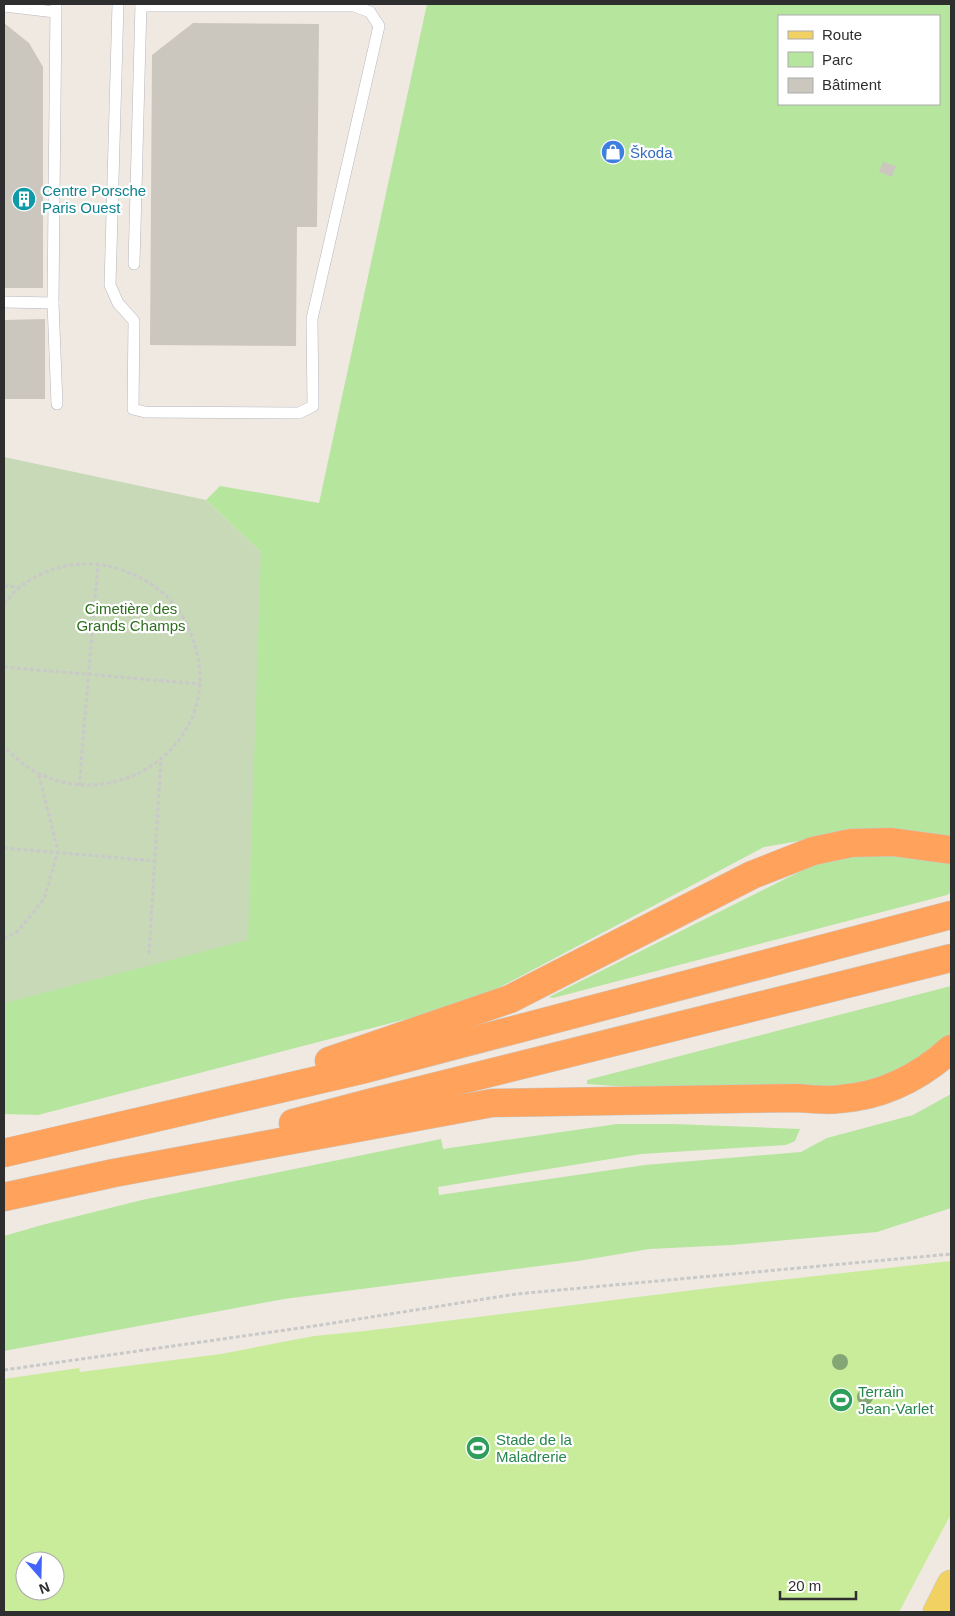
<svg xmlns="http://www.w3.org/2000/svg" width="955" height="1616" viewBox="0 0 955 1616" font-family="Arial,sans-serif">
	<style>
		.green { fill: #b6e59e; fill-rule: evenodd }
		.cemetery { fill: #c8d9b8 }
		.pitch { fill: #c9ec9a; fill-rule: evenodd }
		.building { fill: #cbc7bf }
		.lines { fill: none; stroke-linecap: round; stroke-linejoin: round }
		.lane-casing { stroke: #b4b7c1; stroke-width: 12 }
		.primary-casing { stroke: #c9c9c9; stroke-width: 29 }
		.highway-casing { stroke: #c9c9c9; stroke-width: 29 }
		.path { stroke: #c9c9c9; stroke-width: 3; stroke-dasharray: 4 2.5; stroke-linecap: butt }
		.lane { stroke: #fff; stroke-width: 11 }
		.primary { stroke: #f2d163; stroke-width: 28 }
		.highway { stroke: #ffa35c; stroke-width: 28 }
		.tree { fill: #84a574 }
		.labels { text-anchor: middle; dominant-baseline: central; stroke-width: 4.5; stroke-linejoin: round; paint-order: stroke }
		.shop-label { font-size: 15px; fill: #366cbe; stroke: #fff; text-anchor: start }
		.culture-label { font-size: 15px; fill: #0d838f; stroke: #fff; text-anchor: start }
		.park-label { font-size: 15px; fill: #2c6e1b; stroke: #fff }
		.leisure-label { font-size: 15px; fill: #27864d; stroke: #fff; text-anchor: start }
	</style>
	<rect width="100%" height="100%" fill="#efe9e1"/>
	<g class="green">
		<path d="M427 4H951V837L840 834 764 847 472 1002 38 1115 4 1114V1002L261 552 206 500 220 486 319 503ZM779 16H939V104H779Z"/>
		<polygon points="893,853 950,863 951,864 951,892 947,895 553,998 549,997 815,864 841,858"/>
		<path d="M951 986V1034C911 1068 881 1081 829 1087L614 1086 587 1084V1080Z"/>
		<polygon points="951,1094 951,1208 877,1232 731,1245 649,1249 578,1261 284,1299 4,1351 4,1236 42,1225 142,1200 441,1139 443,1149 617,1124 673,1124 800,1129 795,1141 786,1145 641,1154 438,1187 439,1195 645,1165 801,1152 827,1138 913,1115"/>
	</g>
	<polygon class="cemetery" points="4,457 206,500 261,552 248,940 4,1003"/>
	<path class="pitch" d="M951 1261V1514L899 1612H4V1379L79 1368 80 1372 221 1354 314 1336 365 1331 718 1287ZM25 1561H55V1591H25Z"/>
	<g class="building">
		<polygon points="4,23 29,43 43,67 43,288 4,288"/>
		<polygon points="193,23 319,24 317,227 297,227 296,346 150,345 152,55"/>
		<polygon points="883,162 896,166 892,177 879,172"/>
		<polygon points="45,319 45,399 4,399 4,320"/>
	</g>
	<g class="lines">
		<g class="lane-casing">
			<g id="lane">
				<polyline points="56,4 53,303 57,404"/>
				<polyline points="118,4 110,285 118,303 134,321 133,409 145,412 299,413 313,406 312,319 379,26 370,12 354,6 141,6"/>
				<polyline points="4,6 55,12"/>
				<polyline points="134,264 141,4"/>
				<polyline points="4,302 53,303"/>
			</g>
		</g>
		<g class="primary-casing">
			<polyline id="primary" points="937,1612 951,1584"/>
		</g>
		<g class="highway-casing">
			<g id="highway">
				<polyline points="329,1061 510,999 752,875 813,851 851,843 892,842 951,850"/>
				<polyline points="293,1123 373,1102 951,958"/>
				<polyline points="4,1153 365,1069 951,915"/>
				<path d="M4 1197 114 1173 492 1103 797 1098C811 1099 826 1101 840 1099 882 1096 920 1077 951 1049"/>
			</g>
		</g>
		<g class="path">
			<polyline points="4,586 20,587"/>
			<path d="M4 604C9 598 14 592 20 587 45 567 81 559 112 567 146 576 175 596 189 629 196 646 201 665 200 684 194 762 108 807 40 774 26 768 15 757 4 747"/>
			<polyline points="4,667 200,684"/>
			<polyline points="79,786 98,564"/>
			<polyline points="4,848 155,861"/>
			<polyline points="4,939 18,931 44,899 58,851 39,775"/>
			<polyline points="149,954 161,759"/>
			<polyline points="4,1370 321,1325 516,1294 951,1254"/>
		</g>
		<use href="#lane" class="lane"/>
		<use href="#primary" class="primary"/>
		<use href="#highway" class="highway"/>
	</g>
	<g class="tree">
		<circle cx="840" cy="1362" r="8"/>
		<circle cx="865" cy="1397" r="8"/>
	</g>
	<defs>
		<g id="shop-disc" transform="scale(1.25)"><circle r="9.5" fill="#3f7fe0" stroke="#fff"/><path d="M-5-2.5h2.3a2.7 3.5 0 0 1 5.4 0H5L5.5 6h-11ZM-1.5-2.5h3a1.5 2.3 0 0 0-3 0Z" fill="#fff"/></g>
		<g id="building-disc" transform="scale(1.25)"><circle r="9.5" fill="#0f9aa8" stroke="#fff"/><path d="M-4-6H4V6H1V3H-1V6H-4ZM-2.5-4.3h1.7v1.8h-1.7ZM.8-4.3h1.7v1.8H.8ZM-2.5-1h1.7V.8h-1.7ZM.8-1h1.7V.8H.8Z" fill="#fff"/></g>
		<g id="stadium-disc" transform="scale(1.25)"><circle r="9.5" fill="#2e9e5b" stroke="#fff"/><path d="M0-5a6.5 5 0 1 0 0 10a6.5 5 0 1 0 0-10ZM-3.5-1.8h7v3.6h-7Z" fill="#fff"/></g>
	</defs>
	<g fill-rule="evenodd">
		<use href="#shop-disc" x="613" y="152"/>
		<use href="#building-disc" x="24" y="199"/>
		<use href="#stadium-disc" x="841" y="1400"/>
		<use href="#stadium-disc" x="478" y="1448"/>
	</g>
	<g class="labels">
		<g class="shop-label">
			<text x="630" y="152">Škoda</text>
		</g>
		<g class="culture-label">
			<text x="42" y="190">Centre Porsche<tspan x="42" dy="17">Paris Ouest</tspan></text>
		</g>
		<g class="park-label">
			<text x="131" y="608">Cimetière des<tspan x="131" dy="17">Grands Champs</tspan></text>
		</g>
		<g class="leisure-label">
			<text x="858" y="1391">Terrain<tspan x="858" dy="17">Jean-Varlet</tspan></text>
			<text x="496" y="1439">Stade de la<tspan x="496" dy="17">Maladrerie</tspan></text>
		</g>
	</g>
	<rect width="955" height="1616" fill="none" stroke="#2e2e2e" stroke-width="10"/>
	<rect x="778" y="15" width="162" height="90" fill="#ffffff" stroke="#ababab"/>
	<rect x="788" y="31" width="25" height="8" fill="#f2d163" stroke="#ababab"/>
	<text x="822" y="40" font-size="15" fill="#2e2e2e">Route</text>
	<rect x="788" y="52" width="25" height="15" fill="#b6e59e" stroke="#ababab"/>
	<text x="822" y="65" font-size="15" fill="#2e2e2e">Parc</text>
	<rect x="788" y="78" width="25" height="15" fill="#cbc7bf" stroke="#ababab"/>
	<text x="822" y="90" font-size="15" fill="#2e2e2e">Bâtiment</text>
	<g transform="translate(40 1576) rotate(160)"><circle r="24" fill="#ffffff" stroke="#ababab"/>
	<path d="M0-4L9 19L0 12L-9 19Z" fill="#4264fb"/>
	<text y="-8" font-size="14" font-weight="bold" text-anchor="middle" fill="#2e2e2e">N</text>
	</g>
	<path d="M780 1591v8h76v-8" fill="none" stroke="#2e2e2e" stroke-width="2.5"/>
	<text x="788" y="1591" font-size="15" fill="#2e2e2e" stroke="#ffffff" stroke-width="4" paint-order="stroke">20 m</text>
</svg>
